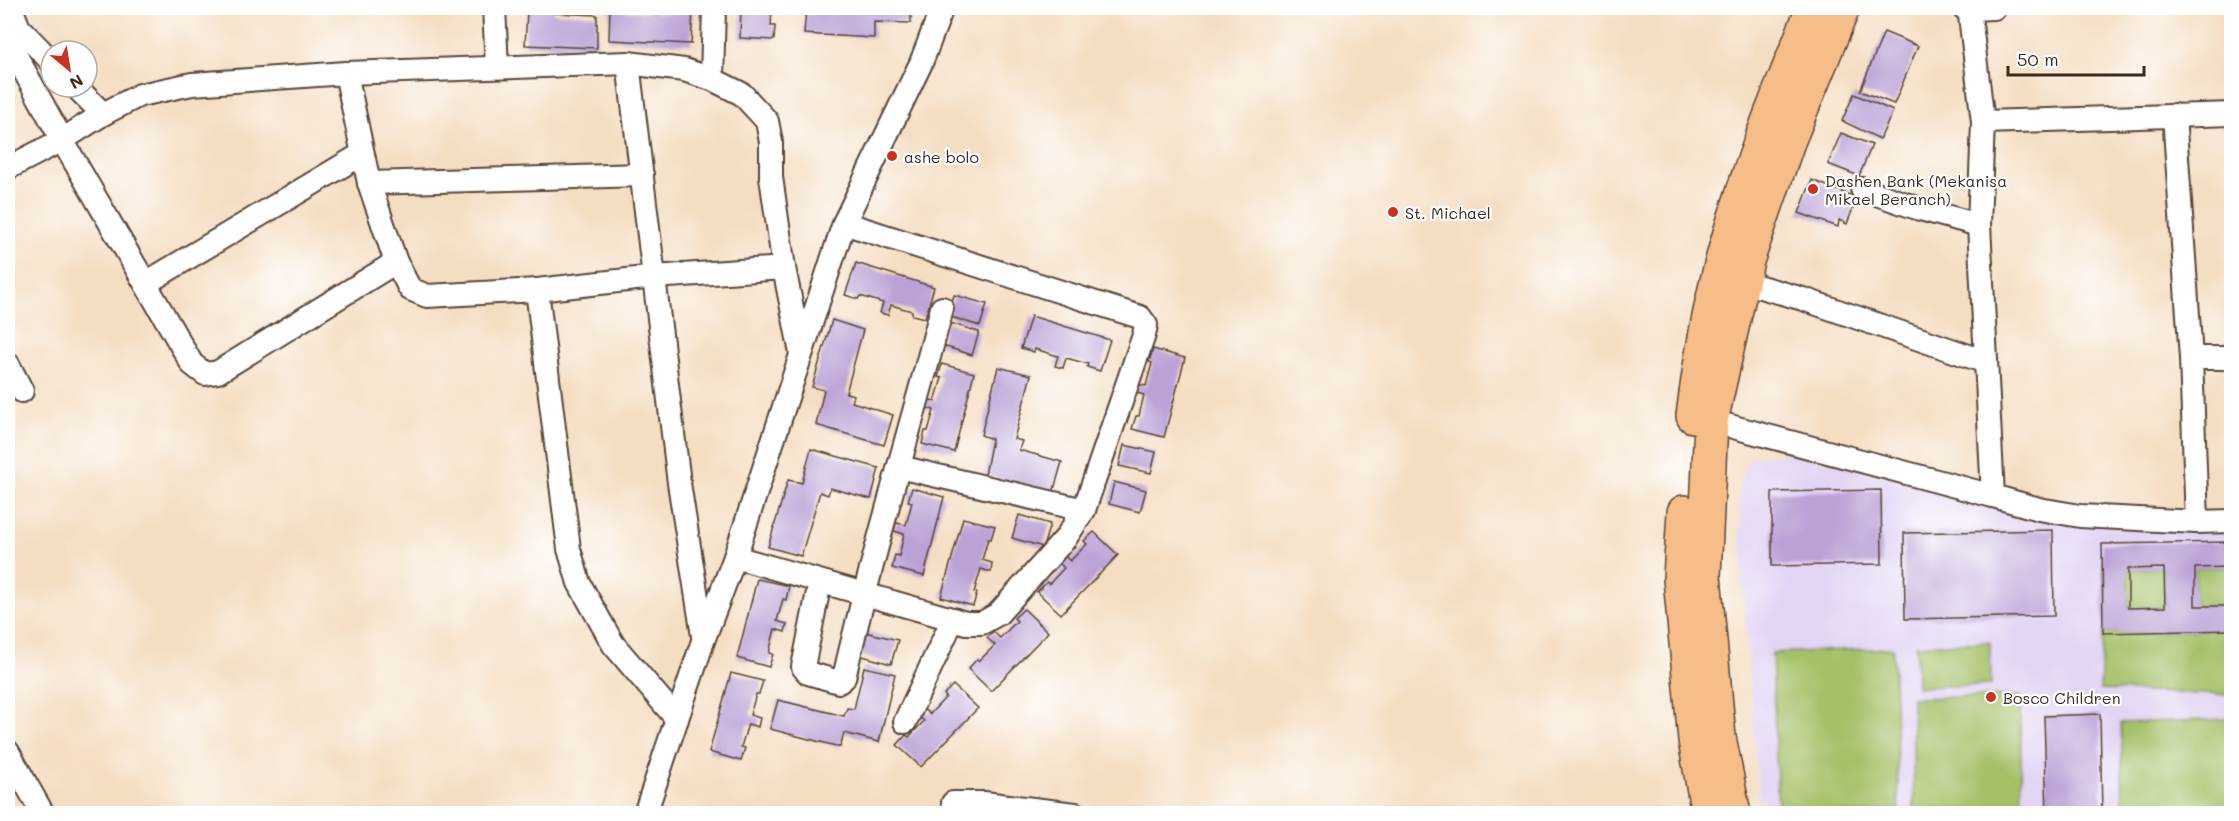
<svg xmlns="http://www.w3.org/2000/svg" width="2239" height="821" viewBox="0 0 2239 821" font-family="Mali,sans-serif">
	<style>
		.built { fill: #e2d4f3 }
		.green { fill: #a4c168; stroke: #707643; stroke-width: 1.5 }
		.building { fill: #bba2d6; fill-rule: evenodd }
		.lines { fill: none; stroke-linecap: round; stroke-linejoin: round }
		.street-casing { stroke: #574537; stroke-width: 26 }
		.primary-casing { stroke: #574537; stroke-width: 36 }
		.street { stroke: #fff; stroke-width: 22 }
		.primary { stroke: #f7bd88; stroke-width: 33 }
		.poi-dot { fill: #c8321e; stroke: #fff; stroke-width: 2 }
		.labels { text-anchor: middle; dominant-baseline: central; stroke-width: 4.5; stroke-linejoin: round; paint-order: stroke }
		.poi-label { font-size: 16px; fill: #3b2a1e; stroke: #fff; text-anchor: start }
	</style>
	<rect width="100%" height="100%" fill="#fff"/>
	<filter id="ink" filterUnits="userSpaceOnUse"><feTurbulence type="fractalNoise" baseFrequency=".0167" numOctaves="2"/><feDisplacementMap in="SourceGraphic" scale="12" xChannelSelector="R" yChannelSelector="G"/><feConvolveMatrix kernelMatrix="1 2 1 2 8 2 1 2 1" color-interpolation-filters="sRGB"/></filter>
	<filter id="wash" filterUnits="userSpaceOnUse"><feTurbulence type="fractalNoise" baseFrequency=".008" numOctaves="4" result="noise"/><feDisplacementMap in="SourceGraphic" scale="24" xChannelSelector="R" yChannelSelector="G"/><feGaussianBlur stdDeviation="1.35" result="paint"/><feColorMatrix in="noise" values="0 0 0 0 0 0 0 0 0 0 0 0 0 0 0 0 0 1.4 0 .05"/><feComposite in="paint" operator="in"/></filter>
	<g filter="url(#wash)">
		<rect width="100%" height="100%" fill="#f4dec2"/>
		<polygon class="built" points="1788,452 2076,522 2231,524 2231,813 1760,813 1742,580 1739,482 1750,458"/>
		<g class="green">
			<polygon points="2228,567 2229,606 2195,606 2195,568"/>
			<polygon points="2164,568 2165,607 2128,608 2128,569"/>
			<polygon points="2231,630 2231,695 2100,690 2103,633"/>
			<polygon points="1990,642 1991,685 1917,687 1916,645"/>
			<polygon points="1893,648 1899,813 1778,813 1772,653"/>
			<polygon points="2020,696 2022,813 1914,813 1912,698"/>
			<polygon points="2231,719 2231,813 2123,813 2121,723"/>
		</g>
		<g id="blocks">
			<g class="building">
				<polygon points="512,8 554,8 553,13 597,15 597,48 525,45 527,11 512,10"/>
				<polygon points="610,8 624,8 624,11 646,12 647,8 656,8 655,12 680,13 680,10 693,11 691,44 609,40"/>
				<polygon points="741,8 772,8 771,26 775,26 774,40 740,38"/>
				<polygon points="806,8 911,8 911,23 874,22 874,38 804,34"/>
				<polygon points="1884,32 1918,46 1894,104 1860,91"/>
				<polygon points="1854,94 1893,111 1880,139 1842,121"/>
				<polygon points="1841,133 1872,145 1859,176 1828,164"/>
				<polygon points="1812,180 1857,198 1847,224 1839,220 1838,227 1799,213"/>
				<polygon points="856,263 934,287 925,318 912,315 912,311 891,305 888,315 880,313 883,303 860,296 858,299 845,295"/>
				<polygon points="954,295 987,304 980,326 948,316"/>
				<polygon points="1031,316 1110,340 1100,371 1087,367 1088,364 1066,358 1063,368 1055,366 1058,356 1035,349 1034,352 1021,348"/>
				<polygon points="832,320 863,330 846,393 854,395 852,402 893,415 884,445 816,425 824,390 812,387"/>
				<polygon points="947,322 979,332 972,355 940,345"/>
				<polygon points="1153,349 1185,358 1164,437 1132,429 1136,416 1139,416 1144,395 1134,392 1136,384 1146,386 1152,363 1149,362"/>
				<polygon points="942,364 974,373 954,452 922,444 925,431 928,431 934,410 923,407 926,399 935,401 942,378 938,377"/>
				<polygon points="998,367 1031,375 1014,439 1022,441 1019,450 1062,462 1053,493 985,475 992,439 981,435"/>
				<polygon points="1124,445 1156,452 1151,473 1119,466"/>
				<polygon points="811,449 879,468 871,499 830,488 828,495 820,492 801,556 768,547 788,480 802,483"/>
				<polygon points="1114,482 1146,490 1140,512 1109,504"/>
				<polygon points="912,488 944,497 924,576 892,568 895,555 899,556 904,534 894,531 896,523 906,525 912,502 908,501"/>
				<polygon points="1881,490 1882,564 1772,566 1772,492"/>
				<polygon points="1019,515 1050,524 1043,547 1012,538"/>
				<polygon points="963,518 995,526 991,539 988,539 982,560 992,563 991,572 981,569 974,592 977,593 973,606 941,597"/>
				<polygon points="2053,530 2054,616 1905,619 1904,533"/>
				<polygon points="1094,532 1118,555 1061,614 1037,592 1047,582 1049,584 1064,568 1057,560 1063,554 1070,561 1087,544 1084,541"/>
				<path d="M2232 542V630L2103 633 2102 544ZM2228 567 2229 606H2195V568ZM2164 568 2165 607 2128 608V569Z"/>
				<polygon points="757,579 789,586 786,600 783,599 777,621 787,624 785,632 775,629 769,653 773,654 769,667 737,658"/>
				<polygon points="1024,609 1048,632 991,691 968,669 977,659 979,661 995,645 987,638 993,631 1000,638 1017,621 1014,618"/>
				<polygon points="865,632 898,640 891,664 859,655"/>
				<polygon points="864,667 895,674 879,742 844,733 840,747 770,729 778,700 844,716 847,708 854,709"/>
				<polygon points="731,673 763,681 759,694 756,694 750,715 760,718 758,727 748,724 741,747 745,748 741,761 709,752"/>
				<polygon points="953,685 978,708 921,767 897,745 906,735 909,737 924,721 916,714 922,708 930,714 946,697 944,694"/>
				<polygon points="2100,714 2102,814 2047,814 2044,716"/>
			</g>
		</g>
	</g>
	<g filter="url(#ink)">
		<use href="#blocks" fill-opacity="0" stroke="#574537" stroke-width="1.5"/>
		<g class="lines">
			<g class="street-casing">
				<g id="street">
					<polyline points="11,8 19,28 51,61"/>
					<polyline points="494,8 497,67"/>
					<polyline points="1964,8 1969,9 1994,8"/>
					<polyline points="1969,8 1983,122 1979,225 1993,496 2039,509 2080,516 2197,522 2232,521"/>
					<polyline points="8,41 62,140 192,364 205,374 218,372 396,262"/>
					<polyline points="628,63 679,483 703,636"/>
					<polyline points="346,73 369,183 396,262 410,289 427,296 537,290 654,277 784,268"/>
					<polyline points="712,79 714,8"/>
					<polyline points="76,87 103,114"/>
					<polyline points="2174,115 2191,358 2197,522"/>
					<polyline points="1983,122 2232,114"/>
					<polyline points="8,168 62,140 103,114 140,95 192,84 346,73 628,63 684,70 712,79 742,94 767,121 771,142 771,177 784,268 801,353"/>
					<polyline points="369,183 642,175"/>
					<polyline points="1862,189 1920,209 1979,225"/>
					<polyline points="1743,282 1803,299 1986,362"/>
					<polyline points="146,283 362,154"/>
					<polyline points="537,290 569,549 579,583 613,644 677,719"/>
					<polyline points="2191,358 2232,358"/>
					<polyline points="8,364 22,391"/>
					<polyline points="1711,421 1993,496"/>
					<polyline points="899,467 1084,510"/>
					<polyline points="735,557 966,623 982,623 998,614 1065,539 1084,510 1144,335 1146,325 1140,317 844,223"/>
					<path d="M820 582 803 667 808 673 839 682 844 678C872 553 910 432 942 308"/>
					<polyline points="905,722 953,619"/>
					<polyline points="8,752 43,814"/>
					<polyline points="953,803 984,803 1075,814"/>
					<polyline points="645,814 704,638 735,557 844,223 921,63 942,8"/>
				</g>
			</g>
			<g class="primary-casing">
				<g id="primary">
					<path d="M1693 416C1700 361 1709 307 1724 254 1747 170 1781 88 1813 8"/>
					<polyline points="1684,512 1680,578 1695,740 1708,814"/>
					<polyline points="1734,814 1719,737 1704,576 1711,421 1747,261 1788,142 1843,8"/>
				</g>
			</g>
			<use href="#street" class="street"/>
			<use href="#primary" class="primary"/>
		</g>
	</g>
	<g class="poi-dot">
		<circle cx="892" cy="156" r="6"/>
		<circle cx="1813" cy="189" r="6"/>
		<circle cx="1393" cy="212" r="6"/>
		<circle cx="1991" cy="697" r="6"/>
	</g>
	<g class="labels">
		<g class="poi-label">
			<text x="904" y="156">ashe bolo</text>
			<text x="1825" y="180">Dashen Bank (Mekanisa<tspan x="1825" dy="18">Mikael Beranch)</tspan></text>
			<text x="1405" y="212">St. Michael</text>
			<text x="2003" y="697">Bosco Children</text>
		</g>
	</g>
	<rect width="2239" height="821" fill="none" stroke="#fff" stroke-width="30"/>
	<g transform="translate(69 69) rotate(150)"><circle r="28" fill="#ffffff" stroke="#b1aaa5" stroke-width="1.5"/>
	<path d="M0-4.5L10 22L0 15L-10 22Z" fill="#c8321e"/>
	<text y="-9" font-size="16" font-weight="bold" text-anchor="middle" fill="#3b2a1e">N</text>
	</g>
	<path d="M2008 66v9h136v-9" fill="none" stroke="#3b2a1e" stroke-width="3"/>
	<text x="2017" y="66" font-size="18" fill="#3b2a1e" stroke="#ffffff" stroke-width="4.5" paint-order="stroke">50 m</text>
</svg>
